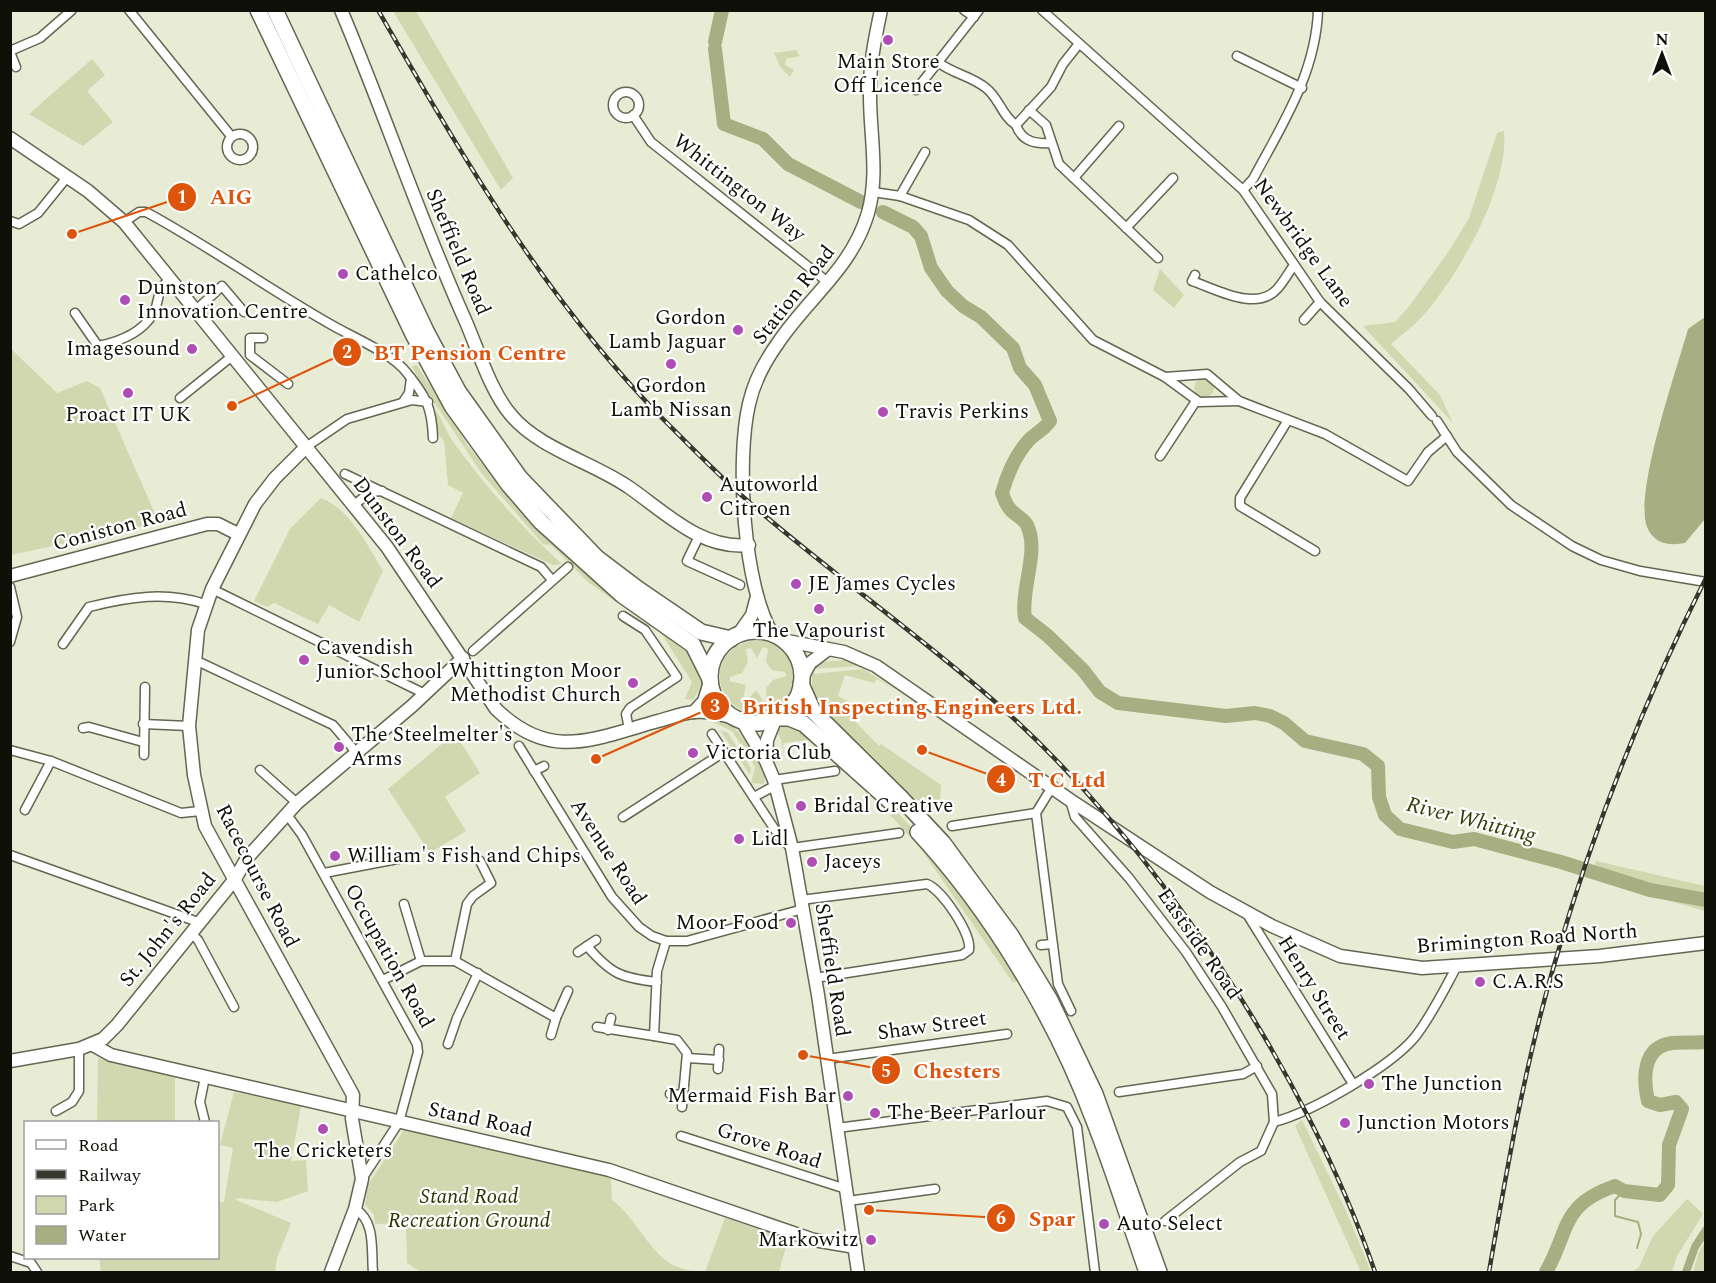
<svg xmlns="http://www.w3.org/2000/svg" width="1716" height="1283" viewBox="0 0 1716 1283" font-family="Spectral,serif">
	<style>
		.green { fill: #d1d8af; fill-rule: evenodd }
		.water { fill: #a7ae82 }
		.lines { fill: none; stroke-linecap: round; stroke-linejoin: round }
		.stream { stroke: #a7ae82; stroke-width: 2 }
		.canal { stroke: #a7ae82; stroke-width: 8 }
		.river { stroke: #a7ae82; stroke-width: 14 }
		.street-casing { stroke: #636651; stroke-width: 11 }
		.secondary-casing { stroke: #636651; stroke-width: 15 }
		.highway-casing { stroke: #636651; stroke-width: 18 }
		.street { stroke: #fff; stroke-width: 8 }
		.secondary { stroke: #fff; stroke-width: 12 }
		.highway { stroke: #fff; stroke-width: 15 }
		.rail-casing { stroke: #36372d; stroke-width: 4.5 }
		.rail { stroke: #fff; stroke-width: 2; stroke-dasharray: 7; stroke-linecap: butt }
		.poi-dot { fill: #ae4db4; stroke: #fff; stroke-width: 2 }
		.labels { text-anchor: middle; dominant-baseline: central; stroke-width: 4.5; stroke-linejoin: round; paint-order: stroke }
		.poi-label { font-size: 21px; fill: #0f1008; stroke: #fff; text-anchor: start }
		.street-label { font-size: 21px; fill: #0f1008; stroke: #fff }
		.park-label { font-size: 21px; font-style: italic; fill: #2f3400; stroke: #fff }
		.water-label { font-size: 22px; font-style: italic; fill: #363c05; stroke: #fff }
		.leader { fill: none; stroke: #dd550c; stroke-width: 2 }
		.callout-dot { fill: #dd550c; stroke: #fff; stroke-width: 2 }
		.mark-label { font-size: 18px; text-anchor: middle; font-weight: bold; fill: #fff }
		.callout-label { font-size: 22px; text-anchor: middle; font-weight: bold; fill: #dd550c; stroke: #fff; stroke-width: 4.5; stroke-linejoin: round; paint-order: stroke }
	</style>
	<rect width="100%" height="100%" fill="#e8ecd5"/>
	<g class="green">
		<polygon points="393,11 416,11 513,178 501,190"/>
		<polygon points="796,50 800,56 786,59 785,65 794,70 790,77 780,67 774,53"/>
		<polygon points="92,59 105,75 87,91 113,122 83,146 29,114"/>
		<path d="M1504 131C1509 184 1464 265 1431 306 1420 321 1405 332 1391 344L1440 395 1453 423 1363 326 1395 322 1411 304 1451 248 1469 218 1497 133Z"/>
		<polygon points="1160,269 1184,295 1174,308 1153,290"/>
		<polygon points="11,349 57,393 87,381 100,388 159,523 11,555"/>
		<polygon points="417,365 468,446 482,463 546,533 689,649 702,679 702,685 693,700 685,699 692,682 661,633 589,583 551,545 543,544 482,474 436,405 428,398 412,366"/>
		<circle cx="1204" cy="388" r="10"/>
		<path d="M433 407C442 417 446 432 454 443 486 487 522 528 562 564L553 565 451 518 463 493 448 485 444 441 437 433Z"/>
		<path d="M321 498C349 508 368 546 383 571L359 622 329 605 318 624 274 603 267 607 254 601 290 529Z"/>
		<path d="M759 640C812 648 799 720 749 712 741 711 732 705 727 698 708 670 729 640 759 640ZM763 647 768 649 766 662 772 670 785 672 786 676 773 680 766 688 767 701 764 702 756 690 746 701 743 699 746 685 730 681V677L742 673 748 662 746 649 751 648 757 658Z"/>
		<polygon points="845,660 862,666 814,669 821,662"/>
		<polygon points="863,669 899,691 877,679 874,683 845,675 838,696 851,703 844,710 879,746 881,744 941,785 939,815 928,803 912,798 821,709 812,689 812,674"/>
		<path d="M706 719C736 716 754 751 765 774L764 784 751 783 755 767 732 731Z"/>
		<path d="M784 725C798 725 809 737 820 744 904 804 967 892 1021 979L1013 983 921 849 853 774 842 765 837 766 809 740 783 743 784 757 781 739 776 731Z"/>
		<polygon points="720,730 728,733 751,768 750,775"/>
		<polygon points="455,733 480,773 445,797 466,831 430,853 388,789"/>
		<polygon points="1596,861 1705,886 1705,911 1591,879"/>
		<polygon points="98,1058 175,1077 175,1122 97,1122"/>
		<polygon points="234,1092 301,1106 291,1161 306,1160 308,1191 277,1202 237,1198 236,1200 291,1223 277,1258 275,1272 101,1272 99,1258 218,1258 218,1202 224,1202 233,1148 220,1145"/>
		<polygon points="1302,1120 1347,1213 1371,1272 1361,1272 1295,1126"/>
		<path d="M405 1128 611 1178 612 1200C636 1218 645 1245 668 1262 675 1267 687 1270 695 1272H421L407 1263 406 1223 375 1224 374 1215 365 1205 368 1185Z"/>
		<polygon points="1687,1199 1703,1214 1677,1256 1672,1272 1632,1272 1639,1267 1653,1236"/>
		<polygon points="725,1218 788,1239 779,1272 705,1272"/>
		<polygon points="1705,1242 1705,1272 1693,1272 1698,1254"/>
	</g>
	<path class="water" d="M1705 317V519L1685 543C1669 546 1654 544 1647 527 1634 492 1677 369 1688 329Z"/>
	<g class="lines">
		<polyline class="stream" points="1624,1191 1615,1200 1615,1216 1638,1222 1641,1234 1637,1248"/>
		<polyline class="canal" points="1686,1272 1695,1247 1706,1230"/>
		<g class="river">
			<polyline points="715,42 722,10"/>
			<polyline points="715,49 724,124 763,139 788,164 861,202"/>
			<path d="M883 212 913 227 921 236 931 268 947 291 963 306 981 317 1013 348 1020 368 1035 385 1050 421C1043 431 1035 433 1028 441 1016 455 1007 475 1002 493 1004 498 1006 505 1010 509 1015 515 1024 519 1027 525 1040 552 1020 589 1025 618L1048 636 1083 670 1100 692 1118 703 1226 716 1255 713 1270 716 1284 723 1305 741 1363 754 1378 766 1379 797 1385 815 1400 829 1453 842 1474 839 1561 862 1650 890 1706 900"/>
			<path d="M1546 1272C1570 1230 1560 1205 1615 1186L1624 1191 1660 1195 1668 1185 1669 1145 1682 1109 1676 1102 1660 1105 1648 1101C1643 1079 1642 1047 1672 1043 1683 1042 1694 1043 1706 1042"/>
		</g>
		<g class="street-casing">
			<g id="street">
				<polyline points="129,10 231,136"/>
				<polyline points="964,10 974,17"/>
				<polyline points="1042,10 1243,190 1320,302 1409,389 1432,416"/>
				<polyline points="10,51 40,38 72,10"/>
				<polyline points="10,52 16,67"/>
				<polyline points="1237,56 1302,88"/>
				<path d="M939 63C954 74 971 76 986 88 999 98 1002 116 1016 125L1051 87 1063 64 1078 45"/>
				<polyline points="916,90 979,10"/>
				<circle cx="626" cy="105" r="13"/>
				<polyline points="1029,110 1046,125 1059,164 1158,258"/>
				<polyline points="633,115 651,142 829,283"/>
				<path d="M1016 125C1022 142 1036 144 1051 143"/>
				<circle cx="240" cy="147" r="13"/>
				<polyline points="1074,178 1119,126"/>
				<path d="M1243 190 1253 179C1282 125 1316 73 1318 10"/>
				<polyline points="873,192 900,196 969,220 1008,245 1093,340 1165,377 1199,402 1239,401"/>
				<polyline points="900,196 925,152"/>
				<polyline points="10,221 19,224 38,213 68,176"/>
				<path d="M124 222 139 212H146C209 246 267 288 330 324 352 337 392 353 407 373 426 396 432 408 433 438"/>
				<polyline points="1126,228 1173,178"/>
				<path d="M1195 275 1192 281C1216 289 1257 313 1278 288 1284 281 1289 272 1294 265"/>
				<polyline points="195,311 222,286 244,312"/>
				<path d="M75 313 98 346C118 342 141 334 153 314 162 298 153 293 171 278"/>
				<polyline points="1304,320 1320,302"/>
				<polyline points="263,338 250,338 250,355 288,384"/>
				<polyline points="1165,377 1207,374 1239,401 1325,434 1408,481 1428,452 1447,436"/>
				<polyline points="180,398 231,357"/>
				<polyline points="403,402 409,393 411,378"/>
				<polyline points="1288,420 1240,498 1240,506 1315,551"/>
				<polyline points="1437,421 1457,452 1511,505 1572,546 1601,560 1640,571 1706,582"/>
				<polyline points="306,447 347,419 412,400 428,402"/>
				<polyline points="1160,456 1196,401"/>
				<polyline points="345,474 541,567 552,580"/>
				<polyline points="353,506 370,492 382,491"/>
				<polyline points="699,536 687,561 740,585"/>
				<polyline points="10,587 17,617 10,642"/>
				<polyline points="212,589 423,693"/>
				<polyline points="623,616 645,630 677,677 630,708 626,714 629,729"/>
				<path d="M63 644 89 607C129 597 166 591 205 604"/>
				<polyline points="473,651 568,567"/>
				<polyline points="195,660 333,725 355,751"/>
				<polyline points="143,724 189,726"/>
				<polyline points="83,728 89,727 143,742"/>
				<polyline points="712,734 781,839 792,848 899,833"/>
				<polyline points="519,746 612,897 639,927 652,936 666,941 687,941 803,909"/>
				<polyline points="10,750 51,761 181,813 200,811"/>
				<polyline points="144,755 145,687"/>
				<polyline points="260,770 297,803"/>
				<polyline points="534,771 544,766"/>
				<polyline points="774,780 835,771"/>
				<polyline points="1052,787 1036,813 1058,984 1071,1011"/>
				<polyline points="754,797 776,785"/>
				<polyline points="1070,800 1075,817 1129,878 1186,952 1222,1007 1272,1094 1274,1122 1261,1151 1240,1162 1165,1221"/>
				<polyline points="25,810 51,761"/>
				<polyline points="288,816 302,835 417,1044 418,1052 399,1122 362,1179"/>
				<polyline points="623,817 724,752"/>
				<polyline points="952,826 1036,813"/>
				<polyline points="10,855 198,922"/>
				<polyline points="324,873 413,856"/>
				<path d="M801 900 927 884C942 890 972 934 969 950L962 955 815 978"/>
				<polyline points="404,904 421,961"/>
				<polyline points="1247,914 1353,1084"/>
				<polyline points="191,933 198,940 234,1007"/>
				<polyline points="666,941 657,971 654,1036 677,1040 687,1053 682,1107"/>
				<polyline points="1041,945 1052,944"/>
				<path d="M587 946C611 974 621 978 657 982"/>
				<polyline points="578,952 596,940"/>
				<polyline points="455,961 467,904 473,896 491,883 480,861"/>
				<polyline points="383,980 421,961 455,961 556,1018 551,1035"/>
				<polyline points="556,1018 568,991"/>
				<polyline points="597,1027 654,1036"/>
				<polyline points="608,1030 611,1018"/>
				<polyline points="448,1044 457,1018 478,973"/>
				<polyline points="687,1058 719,1060"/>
				<polyline points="827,1059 1007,1034"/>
				<polyline points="718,1069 719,1049"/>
				<polyline points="1119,1092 1243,1074 1257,1066"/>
				<polyline points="670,1094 683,1095"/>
				<polyline points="56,1111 72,1102 79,1091 79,1049"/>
				<polyline points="205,1122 200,1102 205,1077"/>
				<path d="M1274 1122C1312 1112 1390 1067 1415 1037 1432 1015 1444 990 1457 966"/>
				<polyline points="837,1128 1047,1101 1067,1107 1077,1127 1095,1272"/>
				<polyline points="681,1136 846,1189"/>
				<polyline points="848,1201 935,1189"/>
				<path d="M355 1209C376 1221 371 1251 373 1272"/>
				<polyline points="10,1256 31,1263 37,1272"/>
			</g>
		</g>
		<g class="secondary-casing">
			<g id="secondary">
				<path d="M341 10C385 114 420 220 466 322 478 350 491 392 511 415 539 449 595 463 630 488 667 514 702 550 749 545"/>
				<path d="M10 138 88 191 124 222 387 547 496 709C550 762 593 739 658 721 670 718 682 713 694 712 708 710 722 715 735 718"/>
				<polyline points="306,447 275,478 255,504 212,589 198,630 189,726 194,775 205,826 353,1095 352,1119 362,1179 355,1209 331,1272"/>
				<polyline points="10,576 207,524 218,524 238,534"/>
				<polyline points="738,635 752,615 756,600"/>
				<path d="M773 635C743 587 736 459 749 404 754 381 765 361 778 343 808 298 852 268 868 213 879 174 870 136 870 96 869 67 875 38 881 10"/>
				<polyline points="782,640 844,652 876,666 1070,800 1210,892 1272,926 1340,956 1422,968 1600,956 1706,943"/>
				<polyline points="802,678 810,663 827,650"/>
				<polyline points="694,712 704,701 710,682"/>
				<polyline points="742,721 766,761 774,780 792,848 818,995 858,1272"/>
				<polyline points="766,760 767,740 775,720"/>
				<polyline points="93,1045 111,1055 609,1170 814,1240 855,1247"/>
				<polyline points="10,1061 79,1049 103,1039 117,1025 235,879 247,858 297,803 412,706 463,658"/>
			</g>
		</g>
		<g class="highway-casing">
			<g id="highway">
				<polyline points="258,10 414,336 452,406 509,485 541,522 622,595 693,645 710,679"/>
				<polyline points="275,10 426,331 458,391 520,478 597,558 638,589 701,632 731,639"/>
				<circle cx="756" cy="677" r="46"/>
				<polyline points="801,684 813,711 901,798 943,843 1010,934 1050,1000 1095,1094 1159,1272"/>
				<polyline points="780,718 789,718 804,724 892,803"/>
				<path d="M918 832C991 911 1055 1017 1093 1118 1113 1168 1129 1221 1147 1272"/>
			</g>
		</g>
		<use href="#street" class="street"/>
		<use href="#secondary" class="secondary"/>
		<use href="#highway" class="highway"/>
		<g class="rail-casing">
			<g id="rail">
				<path d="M378 10C461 154 545 300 663 419 693 449 724 481 757 509 834 575 916 633 993 700 1153 839 1306 1072 1375 1272"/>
				<path d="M1489 1272C1507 1168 1525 1064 1555 962 1593 829 1644 701 1706 578"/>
			</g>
		</g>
		<use href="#rail" class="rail"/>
	</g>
	<g class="poi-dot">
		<circle cx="888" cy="40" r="6"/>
		<circle cx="343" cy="274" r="6"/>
		<circle cx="125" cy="300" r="6"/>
		<circle cx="738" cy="330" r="6"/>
		<circle cx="192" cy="349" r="6"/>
		<circle cx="671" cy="364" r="6"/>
		<circle cx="128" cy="393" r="6"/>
		<circle cx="883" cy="412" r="6"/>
		<circle cx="707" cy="497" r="6"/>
		<circle cx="796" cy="584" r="6"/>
		<circle cx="819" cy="609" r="6"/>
		<circle cx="304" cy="660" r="6"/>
		<circle cx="633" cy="683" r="6"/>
		<circle cx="339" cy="747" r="6"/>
		<circle cx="693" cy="753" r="6"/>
		<circle cx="801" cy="806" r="6"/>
		<circle cx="739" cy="839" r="6"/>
		<circle cx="335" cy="856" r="6"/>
		<circle cx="812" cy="862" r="6"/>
		<circle cx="791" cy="923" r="6"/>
		<circle cx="1480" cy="982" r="6"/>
		<circle cx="1369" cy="1084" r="6"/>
		<circle cx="848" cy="1096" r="6"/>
		<circle cx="875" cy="1113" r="6"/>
		<circle cx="1345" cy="1123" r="6"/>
		<circle cx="323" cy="1129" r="6"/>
		<circle cx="1104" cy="1224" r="6"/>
		<circle cx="871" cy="1240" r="6"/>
	</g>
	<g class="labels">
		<g class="poi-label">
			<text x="888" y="62" text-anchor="middle">Main Store<tspan x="888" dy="24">Off Licence</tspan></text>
			<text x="355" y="274">Cathelco</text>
			<text x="137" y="288">Dunston<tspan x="137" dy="24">Innovation Centre</tspan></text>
			<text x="726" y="318" text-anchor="end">Gordon<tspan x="726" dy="24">Lamb Jaguar</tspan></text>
			<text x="180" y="349" text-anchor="end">Imagesound</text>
			<text x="671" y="386" text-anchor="middle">Gordon<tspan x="671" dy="24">Lamb Nissan</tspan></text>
			<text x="895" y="412">Travis Perkins</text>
			<text x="128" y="415" text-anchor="middle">Proact IT UK</text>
			<text x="719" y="485">Autoworld<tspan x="719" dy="24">Citroen</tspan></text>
			<text x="808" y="584">JE James Cycles</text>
			<text x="819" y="631" text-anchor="middle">The Vapourist</text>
			<text x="316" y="648">Cavendish<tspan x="316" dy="24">Junior School</tspan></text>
			<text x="621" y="671" text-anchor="end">Whittington Moor<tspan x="621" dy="24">Methodist Church</tspan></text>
			<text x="351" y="735">The Steelmelter's<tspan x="351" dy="24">Arms</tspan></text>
			<text x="705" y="753">Victoria Club</text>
			<text x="813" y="806">Bridal Creative</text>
			<text x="751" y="839">Lidl</text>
			<text x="347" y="856">William's Fish and Chips</text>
			<text x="824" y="862">Jaceys</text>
			<text x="779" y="923" text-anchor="end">Moor Food</text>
			<text x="1492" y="982">C.A.R.S</text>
			<text x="1381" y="1084">The Junction</text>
			<text x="836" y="1096" text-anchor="end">Mermaid Fish Bar</text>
			<text x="887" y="1113">The Beer Parlour</text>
			<text x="1357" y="1123">Junction Motors</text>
			<text x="323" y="1151" text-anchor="middle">The Cricketers</text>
			<text x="1116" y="1224">Auto Select</text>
			<text x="859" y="1240" text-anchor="end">Markowitz</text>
		</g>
		<g class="street-label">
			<text transform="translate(739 188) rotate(38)">Whittington Way</text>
			<text transform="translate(1303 243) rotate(54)">Newbridge Lane</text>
			<text transform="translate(458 252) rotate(67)">Sheffield Road</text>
			<text transform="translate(794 295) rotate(-52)">Station Road</text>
			<text transform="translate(120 527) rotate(-15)">Coniston Road</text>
			<text transform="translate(397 533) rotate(53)">Dunston Road</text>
			<text transform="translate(608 852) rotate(57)">Avenue Road</text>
			<text transform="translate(257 876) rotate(63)">Racecourse Road</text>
			<text transform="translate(168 930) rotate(-51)">St. John's Road</text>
			<text transform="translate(1527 939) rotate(-4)">Brimington Road North</text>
			<text transform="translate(1199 944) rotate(55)">Eastside Road</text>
			<text transform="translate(389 956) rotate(61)">Occupation Road</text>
			<text transform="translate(832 970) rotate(81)">Sheffield Road</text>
			<text transform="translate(1314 988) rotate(58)">Henry Street</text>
			<text transform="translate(932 1026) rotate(-8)">Shaw Street</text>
			<text transform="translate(480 1120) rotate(12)">Stand Road</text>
			<text transform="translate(769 1146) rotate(18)">Grove Road</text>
		</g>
		<g class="park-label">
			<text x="469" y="1197">Stand Road<tspan x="469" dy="24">Recreation Ground</tspan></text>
		</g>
		<g class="water-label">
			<text transform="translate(1471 820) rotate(14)">River Whitting</text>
		</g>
	</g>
	<path class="leader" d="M72 234L182 197M232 406L347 352M596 759L715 706M922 750L1001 779M803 1055L886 1070M869 1210L1001 1218"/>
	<g class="callout-dot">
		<circle cx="72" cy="234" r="6"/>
		<circle cx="232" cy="406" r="6"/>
		<circle cx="596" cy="759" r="6"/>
		<circle cx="922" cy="750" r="6"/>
		<circle cx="803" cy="1055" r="6"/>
		<circle cx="869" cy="1210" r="6"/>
		<circle cx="182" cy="197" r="15"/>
		<circle cx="347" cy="352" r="15"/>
		<circle cx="715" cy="706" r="15"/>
		<circle cx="1001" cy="779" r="15"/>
		<circle cx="886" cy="1070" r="15"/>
		<circle cx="1001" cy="1218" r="15"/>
	</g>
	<g class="mark-label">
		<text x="182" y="203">1</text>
		<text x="347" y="358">2</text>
		<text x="715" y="712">3</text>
		<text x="1001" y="786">4</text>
		<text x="886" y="1077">5</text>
		<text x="1001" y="1224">6</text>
	</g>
	<g class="callout-label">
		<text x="231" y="204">AIG</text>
		<text x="470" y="360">BT Pension Centre</text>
		<text x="912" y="714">British Inspecting Engineers Ltd.</text>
		<text x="1067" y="787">T C Ltd</text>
		<text x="957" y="1078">Chesters</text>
		<text x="1052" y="1226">Spar</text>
	</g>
	<rect width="1716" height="1283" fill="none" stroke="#0f1008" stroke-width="24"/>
	<rect x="24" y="1121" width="195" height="138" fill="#ffffff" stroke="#9f9f9c" stroke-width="1.5"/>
	<rect x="36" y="1140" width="30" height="9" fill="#ffffff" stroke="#9f9f9c" stroke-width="1.5"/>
	<text x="78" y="1151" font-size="18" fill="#0f1008">Road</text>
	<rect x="36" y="1170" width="30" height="9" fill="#36372d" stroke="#9f9f9c" stroke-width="1.5"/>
	<text x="78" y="1181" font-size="18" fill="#0f1008">Railway</text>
	<rect x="36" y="1196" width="30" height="18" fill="#d1d8af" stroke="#9f9f9c" stroke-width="1.5"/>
	<text x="78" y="1211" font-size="18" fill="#0f1008">Park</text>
	<rect x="36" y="1226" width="30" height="18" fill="#a7ae82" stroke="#9f9f9c" stroke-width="1.5"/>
	<text x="78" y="1241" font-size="18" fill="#0f1008">Water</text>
	<g transform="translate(1662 54)" stroke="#ffffff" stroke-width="4.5" paint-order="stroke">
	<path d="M0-4.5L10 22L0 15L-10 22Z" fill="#0f1008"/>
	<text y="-9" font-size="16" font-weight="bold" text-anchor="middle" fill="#0f1008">N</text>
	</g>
</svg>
